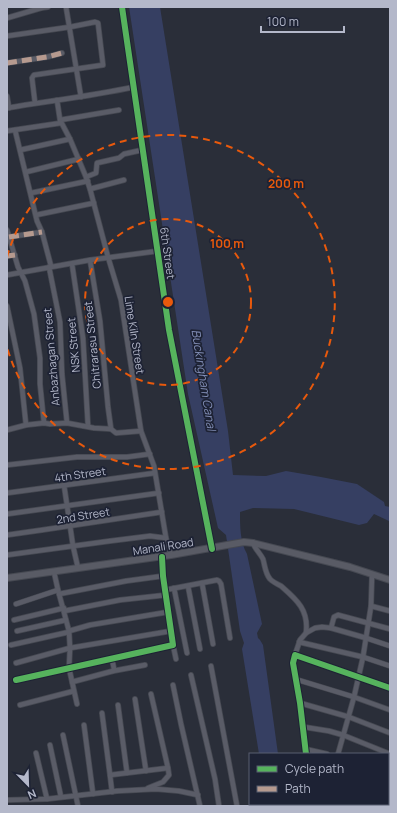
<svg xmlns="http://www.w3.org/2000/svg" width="397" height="813" viewBox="0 0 397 813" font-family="Manrope,sans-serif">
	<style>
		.water { fill: #363f62 }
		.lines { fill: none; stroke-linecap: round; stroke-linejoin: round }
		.street-casing { stroke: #464952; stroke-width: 6 }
		.secondary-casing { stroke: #464952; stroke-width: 8 }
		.street { stroke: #5a5c67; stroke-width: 4.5 }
		.secondary { stroke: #595b65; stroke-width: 6 }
		.quiet { stroke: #b69a8f; stroke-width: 5; stroke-dasharray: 10 5; stroke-linecap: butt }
		.cycleway-casing { stroke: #1d2234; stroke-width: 8 }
		.cycleway { stroke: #56b35d; stroke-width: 6 }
		.ring { fill: none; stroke: #e8590c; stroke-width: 2; stroke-dasharray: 7 5 }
		.labels { text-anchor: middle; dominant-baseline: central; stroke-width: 3.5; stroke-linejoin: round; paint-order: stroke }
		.street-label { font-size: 11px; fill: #b4b8ca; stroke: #1d2234 }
		.water-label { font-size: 12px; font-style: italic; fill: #828eb6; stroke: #1d2234 }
		.centre { fill: #e8590c; stroke: #1d2234; stroke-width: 2 }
		.ring-label { font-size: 12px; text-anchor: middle; font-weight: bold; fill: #e8590c; stroke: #1d2234; stroke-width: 3.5; stroke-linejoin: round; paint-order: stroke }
	</style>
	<rect width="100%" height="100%" fill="#2a2e39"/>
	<path class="water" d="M129 7H160L228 431 233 475 266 476 286 471 321 477 357 484 384 502 385 506 390 507V527L389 526V521L374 514 367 523 359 525 294 509 253 508 240 512C240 526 240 542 247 554L262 624 257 633 258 638 260 640 263 645 278 754H259L242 649 244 643 240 631 226 535 218 528 188 394Z"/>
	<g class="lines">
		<g class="street-casing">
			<g id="street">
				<polyline points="66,7 81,97"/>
				<polyline points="122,7 169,330 212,549"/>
				<polyline points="41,8 48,7"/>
				<polyline points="7,18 41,8 40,7"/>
				<polyline points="7,36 70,27 95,22 98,23 103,65 34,75 32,78 35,103"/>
				<polyline points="7,63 47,57 62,53"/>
				<polyline points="7,96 9,108"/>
				<polyline points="57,100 60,120 70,139 86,177 90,189 108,257 121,300 141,431 154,466 166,538 171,555"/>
				<path d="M7 108C49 101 92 96 134 87"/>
				<polyline points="60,120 119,110"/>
				<polyline points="15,130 37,221 42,232 51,266"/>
				<polyline points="7,131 61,123"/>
				<polyline points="20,150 70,139"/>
				<polyline points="26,172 79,159"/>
				<polyline points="86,177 96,173 97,163 119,158 124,154 142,150"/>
				<polyline points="90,189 124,180"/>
				<polyline points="31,193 88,181"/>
				<polyline points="36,215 94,203"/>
				<polyline points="7,230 18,267 25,281 34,314 40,358 40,384 44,423"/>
				<polyline points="9,237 42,232"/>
				<polyline points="7,256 15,255"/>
				<polyline points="90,260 100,321 108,407 111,429"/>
				<polyline points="72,264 83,338 88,426"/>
				<polyline points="49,267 60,322 62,374 67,423"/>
				<polyline points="7,275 90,260 158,251"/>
				<polyline points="7,306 20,368 26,425"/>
				<polyline points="7,430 26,425 44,423 50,424 67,423 94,428 111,429 116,433 141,431"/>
				<polyline points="7,465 77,457 127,457 150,454"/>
				<polyline points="64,485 73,546 78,568"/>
				<polyline points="7,493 155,473"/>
				<polyline points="7,514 159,493"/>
				<polyline points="7,535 42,530 162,512"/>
				<path d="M253 543C255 549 260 553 263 559 265 566 265 573 270 579 273 582 277 584 281 586 297 600 309 610 306 633"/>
				<polyline points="7,555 110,541 150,536 166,538"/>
				<polyline points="54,572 58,590 69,631 70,648 69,668 77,704"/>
				<polyline points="202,583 213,644"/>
				<polyline points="188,586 200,649"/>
				<polyline points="174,588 187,653"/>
				<polyline points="165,590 217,580 219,581 221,584 230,638"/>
				<polyline points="59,594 126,581 163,576"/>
				<polyline points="16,604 58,590"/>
				<polyline points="371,606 390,611"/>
				<polyline points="64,611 120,600 166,595"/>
				<polyline points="14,620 64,608"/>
				<polyline points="331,628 334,617 338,615 390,629"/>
				<polyline points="17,631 66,620"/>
				<polyline points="69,631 90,625 168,612"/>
				<polyline points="299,642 363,657 390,666"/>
				<polyline points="11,645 69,632"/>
				<polyline points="173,645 176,659"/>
				<polyline points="295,655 300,640 306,633 315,628 322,627 331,628 366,638 390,646"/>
				<polyline points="16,663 70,648 171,631"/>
				<polyline points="211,666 237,806"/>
				<polyline points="113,671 145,665"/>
				<polyline points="191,675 215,779 219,806"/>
				<polyline points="295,679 354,697 390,710"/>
				<polyline points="16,680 173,645 163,576 162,557"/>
				<polyline points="72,682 113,671 114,669 112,659"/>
				<polyline points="173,685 181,724 200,806"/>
				<polyline points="135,699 146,771"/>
				<polyline points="300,703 349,717 390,733"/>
				<polyline points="20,705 74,691"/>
				<polyline points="118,705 127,773"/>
				<polyline points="102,713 110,775"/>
				<polyline points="84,725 93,794"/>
				<polyline points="304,727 329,731 343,735 390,754"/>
				<polyline points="63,735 78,806"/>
				<polyline points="50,745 61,797"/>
				<polyline points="305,749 327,754"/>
				<polyline points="36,753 47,799"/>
				<polyline points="306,754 300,703 293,663 295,655 390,688"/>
				<polyline points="338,754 354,697 363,657 371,606 372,575"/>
				<polyline points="388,774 390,774"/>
				<polyline points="148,788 163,782 169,775 168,768 151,694"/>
				<polyline points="112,792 110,775 168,768"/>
				<polyline points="388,796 390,796"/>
				<polyline points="7,800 47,799 117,791 156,789 179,791 198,795"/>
				<polyline points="316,804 316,806"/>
				<polyline points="322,804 334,806"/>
			</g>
		</g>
		<g class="secondary-casing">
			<polyline id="secondary" points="7,578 171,555 244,542 253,543 350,567 390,580"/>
		</g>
		<use href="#street" class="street"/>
		<use href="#secondary" class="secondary"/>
		<g class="quiet">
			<polyline points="7,63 47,57 62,53"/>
			<polyline points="9,237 42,232"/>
			<polyline points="7,256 15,255"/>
		</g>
		<g class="cycleway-casing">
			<g id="cycleway">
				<polyline points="122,7 169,330 212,549"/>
				<polyline points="16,680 173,645 163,576 162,557"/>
				<polyline points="306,754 300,703 293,663 295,655 390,688"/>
			</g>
		</g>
		<use href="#cycleway" class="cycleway"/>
	</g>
	<g class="ring">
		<circle cx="168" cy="302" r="83"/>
		<path d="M7 257A167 167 0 1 1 7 347"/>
	</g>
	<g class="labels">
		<g class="street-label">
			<text transform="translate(168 253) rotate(82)">6th Street</text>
			<text transform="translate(135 335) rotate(81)">Lime Kiln Street</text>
			<text transform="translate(73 345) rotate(-95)">NSK Street</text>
			<text transform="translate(92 345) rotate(-96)">Chitrarasu Street</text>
			<text transform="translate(51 357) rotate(-95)">Anbazhagan Street</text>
			<text transform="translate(80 474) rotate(-8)">4th Street</text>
			<text transform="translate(83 515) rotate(-9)">2nd Street</text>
			<text transform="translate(163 546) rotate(-9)">Manali Road</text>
		</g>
		<g class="water-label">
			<text transform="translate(204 380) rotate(81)">Buckingham Canal</text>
		</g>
	</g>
	<circle cx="168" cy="302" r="6" class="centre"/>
	<g class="ring-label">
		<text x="286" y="188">200 m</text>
		<text x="227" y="248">100 m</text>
	</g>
	<rect width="397" height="813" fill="none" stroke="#b4b8ca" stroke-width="16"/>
	<rect x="249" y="753" width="140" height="52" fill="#1d2234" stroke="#595e70"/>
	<rect x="257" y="766" width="20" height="6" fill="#56b35d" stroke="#595e70"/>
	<text x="285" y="773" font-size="12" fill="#b4b8ca">Cycle path</text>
	<rect x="257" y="786" width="20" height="6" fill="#b69a8f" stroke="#595e70"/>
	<text x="285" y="793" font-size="12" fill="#b4b8ca">Path</text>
	<g transform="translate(28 785) rotate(157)" stroke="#1d2234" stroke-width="3" paint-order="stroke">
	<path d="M0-3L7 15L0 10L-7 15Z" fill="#b4b8ca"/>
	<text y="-6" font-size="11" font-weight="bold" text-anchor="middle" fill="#b4b8ca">N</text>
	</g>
	<path d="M261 26v6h83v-6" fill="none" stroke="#b4b8ca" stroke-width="2"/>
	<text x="267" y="26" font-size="12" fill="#b4b8ca" stroke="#1d2234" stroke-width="3" paint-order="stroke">100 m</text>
</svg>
